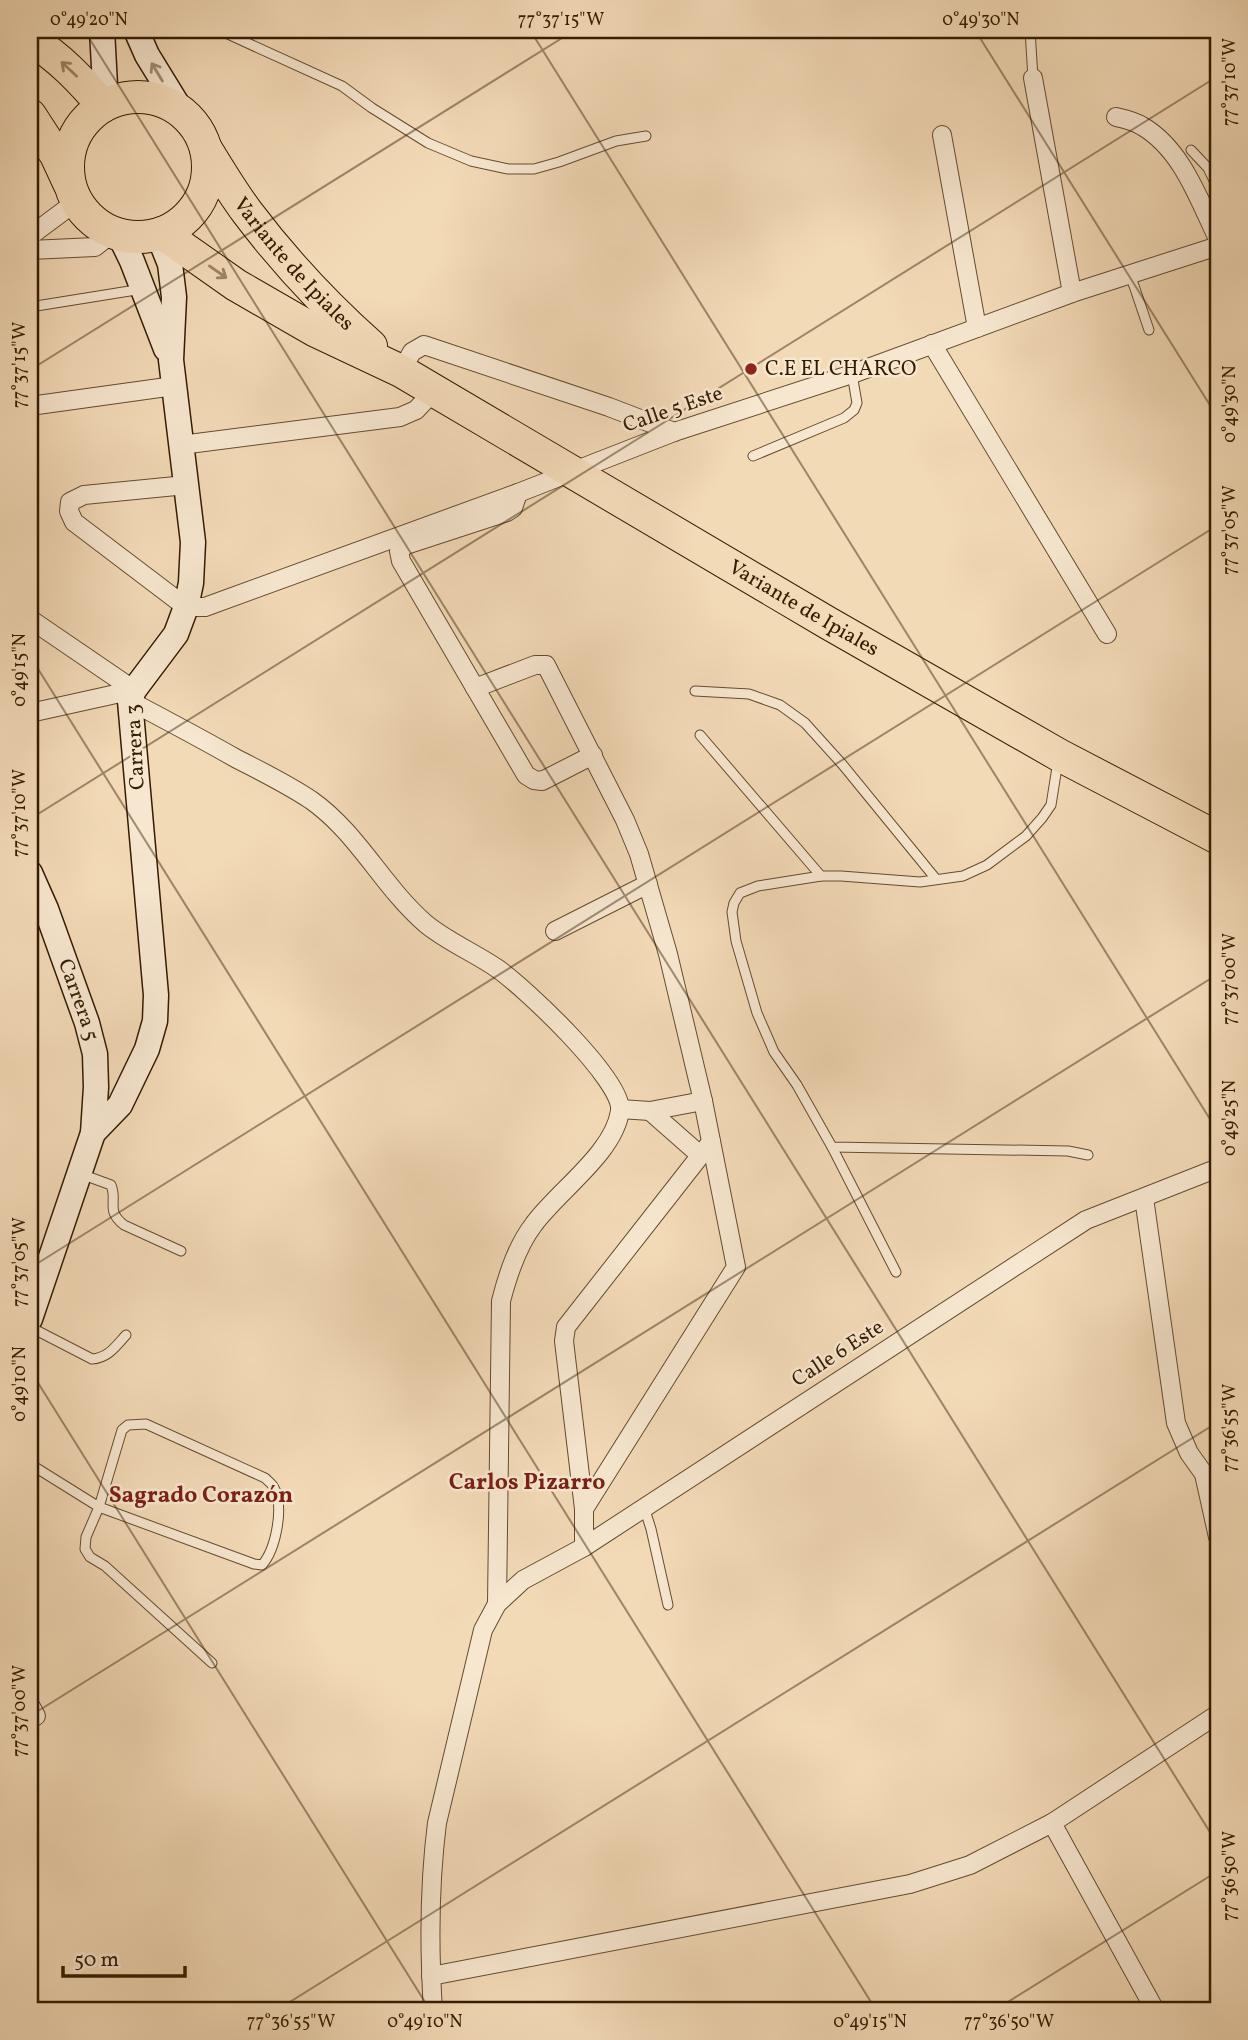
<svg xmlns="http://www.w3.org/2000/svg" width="1248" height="2040" viewBox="0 0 1248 2040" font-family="Vollkorn,serif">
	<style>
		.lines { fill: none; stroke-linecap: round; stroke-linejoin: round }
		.lane-casing { stroke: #644c2f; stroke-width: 11 }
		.street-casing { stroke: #644c2f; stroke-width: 20 }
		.secondary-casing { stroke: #341c02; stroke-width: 27 }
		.highway-casing { stroke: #341c02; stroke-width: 34 }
		.lane { stroke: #f7e7d0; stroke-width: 9 }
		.street { stroke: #f7e7d0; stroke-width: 18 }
		.secondary { stroke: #f7e7d0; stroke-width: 24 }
		.highway { stroke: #f3dab7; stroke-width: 32 }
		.oneway { stroke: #9d8466 }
		.oneway2 { stroke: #9f8c73 }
		.ticks { fill: none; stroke: #341c02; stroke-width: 2; stroke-opacity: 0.45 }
		.poi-dot { fill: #8f2418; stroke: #f7e7d0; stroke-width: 2.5 }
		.labels { text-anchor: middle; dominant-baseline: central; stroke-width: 5; stroke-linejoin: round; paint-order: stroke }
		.street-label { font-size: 21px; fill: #341c02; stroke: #f7e7d0 }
		.poi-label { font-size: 21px; fill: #341c02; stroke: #f7e7d0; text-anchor: start }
		.neighbourhood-label { font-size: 23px; font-weight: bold; fill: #7a1f14; stroke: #f7e7d0 }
		.neatline { fill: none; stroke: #341c02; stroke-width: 2.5 }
		.ticks-label { font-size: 18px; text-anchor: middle; fill: #341c02 }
	</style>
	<rect width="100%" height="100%" fill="#f3dab7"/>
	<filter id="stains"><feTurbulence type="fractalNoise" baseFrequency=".00286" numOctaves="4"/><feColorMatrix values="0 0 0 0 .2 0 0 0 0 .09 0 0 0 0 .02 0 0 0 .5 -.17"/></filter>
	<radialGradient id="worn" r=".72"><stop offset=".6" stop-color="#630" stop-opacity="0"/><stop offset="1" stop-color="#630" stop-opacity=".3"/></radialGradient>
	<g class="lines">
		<g class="lane-casing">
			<g id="lane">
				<polyline points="219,30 342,86 372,108 428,143 471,161 508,169 534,169 559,162 616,141 646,136"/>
				<polyline points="1030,30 1033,78"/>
				<polyline points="1191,150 1208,168 1218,189"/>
				<polyline points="1130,274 1149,330"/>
				<polyline points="30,307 142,289"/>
				<polyline points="753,456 844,418 854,410 857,403 852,374"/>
				<polyline points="695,691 749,694 780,705 805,723 842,764 936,879"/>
				<polyline points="700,735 821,876"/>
				<polyline points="1058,761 1051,805 1042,818 1026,836 987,865 963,876 920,882 841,876 821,876 758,886 740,893 734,903 732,912 736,941 757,1013 774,1052 797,1085 832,1147 1068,1151 1088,1155"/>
				<polyline points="832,1147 896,1272"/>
				<path d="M81 1174 111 1185C118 1202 105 1210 124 1225L181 1251"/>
				<path d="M30 1327 92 1359C108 1358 115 1347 126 1335"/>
				<path d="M30 1464 99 1507 254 1564 262 1565C276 1549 285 1505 273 1486 271 1483 268 1481 265 1478L146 1424 128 1425 122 1430 99 1507 86 1537 85 1549 90 1557 105 1566 212 1663"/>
				<polyline points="644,1507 651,1529 668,1605"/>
			</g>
		</g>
		<g class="street-casing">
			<g id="street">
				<polyline points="1033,78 1072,293"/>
				<path d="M1116 117C1125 119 1134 121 1142 126 1182 149 1199 200 1218 239"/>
				<polyline points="942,135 977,328"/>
				<polyline points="30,236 77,201"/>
				<polyline points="30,250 95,247 114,232"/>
				<polyline points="932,344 1107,634"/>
				<polyline points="401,371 412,352 424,345 609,407 674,432"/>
				<polyline points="30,406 174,386"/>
				<polyline points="181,445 400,417 416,410 434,391"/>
				<polyline points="186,485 84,495 70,502 69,511 74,522 186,607 205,607 518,493 674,432 852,374 1072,293 1218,246"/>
				<polyline points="518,493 513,508 507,512 406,545 399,551 401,561 526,775 534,780 542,781 593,755"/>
				<polyline points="30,619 134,690"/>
				<polyline points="475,688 535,665 546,665 625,820 639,854 668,954 703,1101 736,1267 584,1509"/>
				<path d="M130 701C166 720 202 739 237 759 263 772 287 784 311 800 358 833 383 887 426 924 448 942 475 953 498 969 524 987 624 1081 620 1111 614 1153 558 1191 534 1224 517 1246 508 1274 501 1301L497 1604 483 1630 437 1823C429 1886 429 1948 433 2010"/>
				<polyline points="30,713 134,690"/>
				<polyline points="555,931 648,884"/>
				<polyline points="620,1109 650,1111 703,1101"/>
				<polyline points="650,1111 700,1155"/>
				<polyline points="1144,1198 1176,1423 1189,1453 1204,1474 1218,1537"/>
				<polyline points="584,1547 584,1509 564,1341 566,1327 711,1142"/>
				<polyline points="497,1604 523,1580 584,1547 1086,1220 1218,1168"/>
				<polyline points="30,1705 36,1716"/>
				<polyline points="1052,1823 1155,2010"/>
				<polyline points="431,1976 910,1884 970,1865 1052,1823 1218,1714"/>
			</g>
		</g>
		<g class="secondary-casing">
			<g id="secondary">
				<polyline points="102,30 106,104"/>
				<polyline points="136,30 147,55 182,112"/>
				<polyline points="119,234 132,261 166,349"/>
				<path id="s1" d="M30 873 46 909 87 1023 95 1054 96 1087 93 1133 30 1319"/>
				<polyline points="93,1133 120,1105 147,1049 155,1021 156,995 130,701 134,690 176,634 186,607 191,583 193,542 171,360 174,297 170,264 158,234"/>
			</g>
		</g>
		<g class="highway-casing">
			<g id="highway">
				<path d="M30 39C59 57 81 80 103 106"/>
				<circle cx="138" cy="167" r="70"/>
				<polyline points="30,115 56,155 69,183"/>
				<path id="s2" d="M206 149C219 170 232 192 247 212 284 261 325 305 371 346"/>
				<path id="s3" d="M162 233 236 285 314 330 401 371 828 623 1059 755 1218 838"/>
			</g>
		</g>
		<use href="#lane" class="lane"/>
		<use href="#street" class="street"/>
		<use href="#secondary" class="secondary"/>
		<use href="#highway" class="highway"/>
	</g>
	<defs><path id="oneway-shaft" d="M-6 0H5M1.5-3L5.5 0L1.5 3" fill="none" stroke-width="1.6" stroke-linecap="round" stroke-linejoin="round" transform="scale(1.75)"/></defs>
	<g class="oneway">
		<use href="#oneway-shaft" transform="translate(69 69) rotate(-137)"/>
		<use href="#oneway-shaft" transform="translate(218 272) rotate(35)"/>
	</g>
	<use class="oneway2" href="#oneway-shaft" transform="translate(157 72) rotate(-121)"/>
	<path class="ticks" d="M84 30 1218 1845M530 30 1218 1132M975 30 1218 418M30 370 575 30M30 656 876 2010M30 819 1218 76M30 1268 1218 525M30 1370 430 2010M30 1716 1218 974M277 2010 1218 1422M995 2010 1218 1871"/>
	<circle class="poi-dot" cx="751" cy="369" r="7"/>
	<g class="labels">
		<g class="street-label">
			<text stroke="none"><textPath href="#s2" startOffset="145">Variante de Ipiales</textPath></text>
			<text transform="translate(673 410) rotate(-19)">Calle 5 Este</text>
			<text stroke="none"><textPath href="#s3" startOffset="744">Variante de Ipiales</textPath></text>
			<text transform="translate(136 747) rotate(-93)">Carrera 3</text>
			<text stroke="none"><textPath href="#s1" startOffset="136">Carrera 5</textPath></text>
			<text transform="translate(838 1354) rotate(-33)">Calle 6 Este</text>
		</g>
		<g class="poi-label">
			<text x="765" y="369">C.E EL CHARCO</text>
		</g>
		<g class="neighbourhood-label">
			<text x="527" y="1483">Carlos Pizarro</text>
			<text x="201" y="1496">Sagrado Corazón</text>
		</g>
	</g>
	<rect width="1248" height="2040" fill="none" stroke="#f3dab7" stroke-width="77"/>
	<path d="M63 1966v10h122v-10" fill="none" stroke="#341c02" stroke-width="3.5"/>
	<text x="74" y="1966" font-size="21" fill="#341c02" stroke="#f7e7d0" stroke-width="5" paint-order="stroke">50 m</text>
	<rect x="38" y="38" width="1172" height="1964" class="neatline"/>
	<g class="ticks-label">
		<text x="89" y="25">0°49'20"N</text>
		<text x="561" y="25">77°37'15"W</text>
		<text x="981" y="25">0°49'30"N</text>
		<text transform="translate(1229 82) rotate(-90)" y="6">77°37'10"W</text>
		<text transform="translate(19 365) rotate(-90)" y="6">77°37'15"W</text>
		<text transform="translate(1229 404) rotate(-90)" y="6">0°49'30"N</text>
		<text transform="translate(1229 530) rotate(-90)" y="6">77°37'05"W</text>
		<text transform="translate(19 670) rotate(-90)" y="6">0°49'15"N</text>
		<text transform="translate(19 813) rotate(-90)" y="6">77°37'10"W</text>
		<text transform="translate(1229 979) rotate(-90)" y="6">77°37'00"W</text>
		<text transform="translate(1229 1118) rotate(-90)" y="6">0°49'25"N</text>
		<text transform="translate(19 1262) rotate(-90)" y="6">77°37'05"W</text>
		<text transform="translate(19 1384) rotate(-90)" y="6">0°49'10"N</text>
		<text transform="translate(1229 1428) rotate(-90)" y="6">77°36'55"W</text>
		<text transform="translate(19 1711) rotate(-90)" y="6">77°37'00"W</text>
		<text transform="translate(1229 1876) rotate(-90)" y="6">77°36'50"W</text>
		<text x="291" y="2027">77°36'55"W</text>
		<text x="425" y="2027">0°49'10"N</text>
		<text x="870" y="2027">0°49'15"N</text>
		<text x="1009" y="2027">77°36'50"W</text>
	</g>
	<rect width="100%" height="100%" filter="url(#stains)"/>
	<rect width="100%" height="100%" fill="url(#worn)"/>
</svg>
